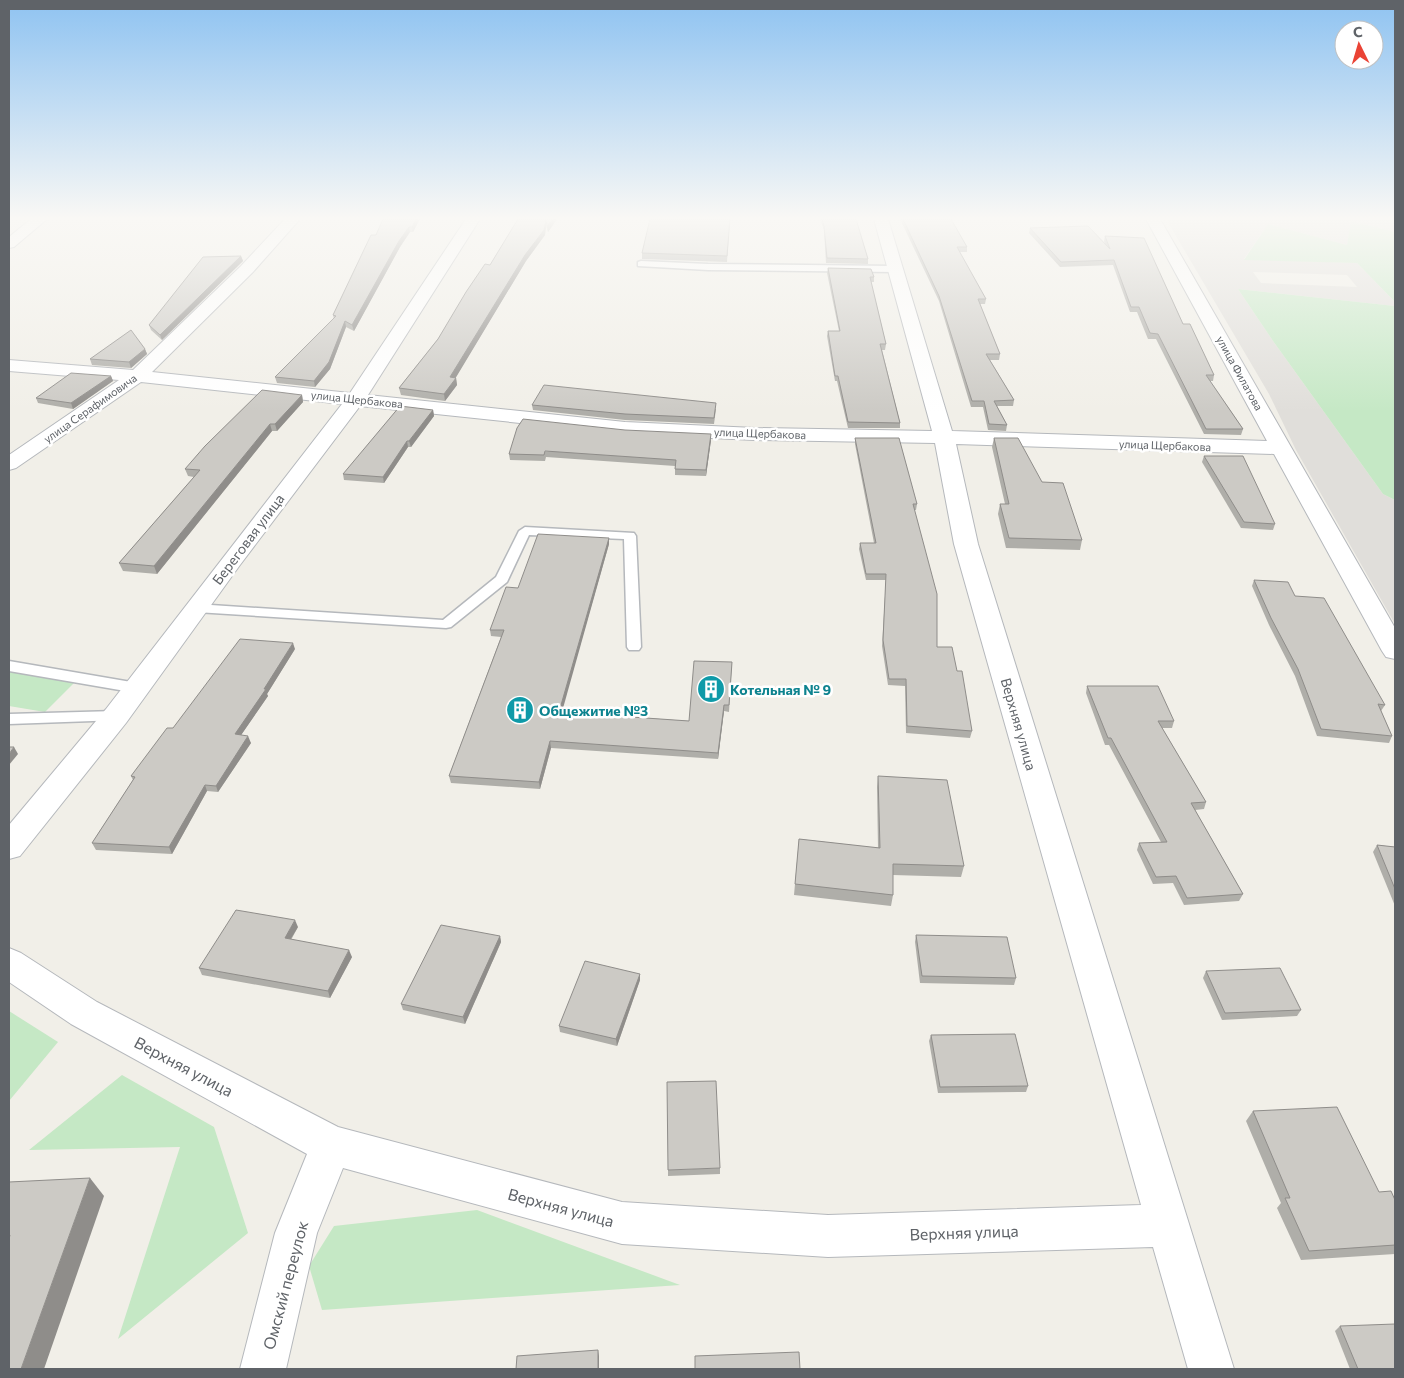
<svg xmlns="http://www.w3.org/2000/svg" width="1404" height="1378" viewBox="0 0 1404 1378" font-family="Commissioner,sans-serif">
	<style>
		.industrial { fill: #e0deda; fill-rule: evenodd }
		.green { fill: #c5e8c5 }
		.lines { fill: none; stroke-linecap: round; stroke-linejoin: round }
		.lane-casing { stroke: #b5b8bc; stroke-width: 3 }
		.street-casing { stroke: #b5b8bc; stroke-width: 2 }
		.lane { fill: #fff; fill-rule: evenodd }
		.street { fill: #fff; fill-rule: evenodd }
		.wall { fill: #afaea9 }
		.shaded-wall { fill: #8f8d8a }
		.building { fill: #cccac5; stroke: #8f8d8a }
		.labels { text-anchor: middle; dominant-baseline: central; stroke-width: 5; stroke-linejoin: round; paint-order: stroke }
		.far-street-label { font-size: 11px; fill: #5f6368; stroke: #fff }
		.street-label { font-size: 14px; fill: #5f6368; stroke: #fff }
		.culture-label { font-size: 14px; font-weight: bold; fill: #0d838f; stroke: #fff; text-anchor: start }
		.near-street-label { font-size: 16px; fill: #5f6368; stroke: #fff }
	</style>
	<rect width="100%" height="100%" fill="#f1efe8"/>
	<path class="industrial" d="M1166 219H1395V232L1351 221 1347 245 1268 224 1244 259 1357 263 1395 302V306L1238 289 1273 341 1383 494 1395 500V624L1296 450 1269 394ZM1253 272 1347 275 1357 287 1261 283Z"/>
	<g class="green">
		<polygon points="1351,221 1395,232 1395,302 1357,263 1244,260 1268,224 1347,245"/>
		<polygon points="1238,289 1395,306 1395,500 1383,494 1273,341"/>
		<polygon points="9,671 76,681 45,712 9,706"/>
		<polygon points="9,1011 58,1042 9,1101"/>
		<polygon points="122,1075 214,1127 248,1233 118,1339 180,1147 29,1150"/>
		<polygon points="477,1210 680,1285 322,1310 309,1266 334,1226"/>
	</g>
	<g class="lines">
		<g class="lane-casing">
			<g id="lane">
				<polygon points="641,261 708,264 895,266 899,269 895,272 708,270 638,266 638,262"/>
				<polygon points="525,527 634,533 636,536 641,647 639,650 629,650 627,647 624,539 529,535 507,582 451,627 446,628 196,612 189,608 196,604 443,620 496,577 519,531"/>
				<polygon points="9,661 137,683 142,685 144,688 142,691 137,693 9,671"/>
				<polygon points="116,711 121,712 124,716 121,720 9,724 9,714"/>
			</g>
		</g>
		<g class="street-casing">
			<g id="street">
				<polygon points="31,219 47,219 14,247 9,248 9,237"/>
				<polygon points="285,219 300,219 253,272 152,372 350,393 466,219 480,219 368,395 625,422 755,428 932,431 874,219 888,219 952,431 1267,441 1146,219 1160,219 1395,628 1395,659 1386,657 1382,651 1274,454 956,444 978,544 1234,1369 1188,1369 1153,1247 828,1257 622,1244 343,1168 317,1233 286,1369 240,1369 275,1233 307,1154 71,1024 9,982 9,948 21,953 97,1002 338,1127 622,1202 828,1215 1141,1205 954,544 935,443 755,440 625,434 360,406 240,565 126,723 20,856 9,859 9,825 106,709 342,404 141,382 16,468 9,470 9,455 119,380 9,371 9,360 133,370 241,266"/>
			</g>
		</g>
		<use href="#lane" class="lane"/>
		<use href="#street" class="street"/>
	</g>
	<g class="wall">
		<polygon points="420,219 413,232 410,232 400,247 354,331 346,327 330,369 315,387 277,383 275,377 334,319 333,315 376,235"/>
		<polygon points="518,219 557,219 548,232 546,226 545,235 526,261 455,378 456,378 457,385 445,401 401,395 399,388 438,339 490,265"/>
		<polygon points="730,219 727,262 642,259 642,253"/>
		<polygon points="820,219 856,219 868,259 868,264 826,263 824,230"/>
		<polygon points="900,219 951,219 967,247 967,252 959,252 986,299 985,304 980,304 1000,354 999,360 990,360 1014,400 1013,406 997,406 1007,425 1006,431 988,430 983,407 971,407 939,301"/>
		<polygon points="1030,228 1105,244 1104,241 1105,236 1183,324 1214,375 1213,381 1210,381 1243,429 1241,435 1204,434 1156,339 1148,339 1137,312 1130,312 1113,265 1060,267 1029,233"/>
		<polygon points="241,256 243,261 162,340 151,330 149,325"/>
		<polygon points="828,268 874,277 874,282 871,282 886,344 885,350 882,350 900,423 900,428 848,428 837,381 835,381 827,336 828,331 839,331 827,273"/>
		<polygon points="145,349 147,354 131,368 92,365 90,359"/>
		<polygon points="111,376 113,381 73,409 38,403 36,398"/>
		<polygon points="302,395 303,402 277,431 272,431 157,574 123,571 119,563 194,477 188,476 185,469"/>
		<polygon points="532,405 716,409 714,424 625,420 533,410"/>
		<polygon points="433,410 434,416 411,447 408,447 384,483 344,480 343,474"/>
		<polygon points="855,438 917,504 916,510 914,510 937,647 957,671 972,731 970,738 906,733 905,686 888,685 882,646 886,580 866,580 859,549 860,543 874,543 855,444"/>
		<polygon points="994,438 1082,540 1080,550 1006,548 998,514 1000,504 1005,504 992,447"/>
		<polygon points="711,440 706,476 675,475 675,466 546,457 545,461 510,460 509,454"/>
		<polygon points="1204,456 1275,524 1273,530 1241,528 1202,462"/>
		<polygon points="609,538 609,544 561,712 689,721 732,662 729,712 724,711 718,759 551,748 540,789 451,783 449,776 501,637 491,636 490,630 518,588"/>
		<polygon points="1254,580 1295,596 1385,705 1381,711 1392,736 1389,743 1317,736 1295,676 1269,625 1252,586"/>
		<polygon points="295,649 267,694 268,696 241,735 251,743 218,792 207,791 172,854 96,850 92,843 133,780 131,776"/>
		<polygon points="1087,686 1174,721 1172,728 1162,728 1206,802 1204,809 1195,810 1243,894 1239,901 1184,905 1173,883 1153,884 1137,850 1139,843 1161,842 1109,745 1105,745 1086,693"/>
		<polygon points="878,776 964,866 961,877 893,875 893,895 891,906 794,895 799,839 878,848 877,787"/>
		<polygon points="1377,845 1395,847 1395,906 1373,852"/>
		<polygon points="298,927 291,940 352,957 330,998 202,975 199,968"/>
		<polygon points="916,935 1016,978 1014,985 920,983 915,942"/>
		<polygon points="500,936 501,942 465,1024 403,1010 401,1004"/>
		<polygon points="1206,971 1301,1010 1297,1016 1222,1020 1203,978"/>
		<polygon points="640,974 640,980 617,1046 560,1032 559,1026"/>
		<polygon points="931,1035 1028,1086 1026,1092 938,1093 929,1041"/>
		<polygon points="1253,1111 1379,1192 1395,1200 1395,1254 1301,1260 1277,1208 1281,1203 1246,1121"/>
		<polygon points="720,1168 720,1174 668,1176 668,1170"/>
		<polygon points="1340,1326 1395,1369 1350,1369 1335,1331"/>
	</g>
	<g class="shaded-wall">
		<polygon points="416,219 420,219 413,232 412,227"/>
		<polygon points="552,219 557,219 548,232 547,226"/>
		<polygon points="546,220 546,226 545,235 526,261 452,384 450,377"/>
		<polygon points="409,227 410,232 400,247 354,331 352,325 399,241"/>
		<polygon points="241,256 243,261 162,340 160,335"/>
		<polygon points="345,321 346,327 330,369 315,387 314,381"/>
		<polygon points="145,349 147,354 131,368 129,362"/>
		<polygon points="111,376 113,381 73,409 71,403"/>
		<polygon points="456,378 457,385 445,401 444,394"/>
		<polygon points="302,395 303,402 277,431 275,424"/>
		<polygon points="433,410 434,416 411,447 409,441"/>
		<polygon points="270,424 272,431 157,574 154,566"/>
		<polygon points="711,434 711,440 706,476 706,470"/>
		<polygon points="407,441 408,447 384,483 383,477"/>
		<polygon points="609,538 609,544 560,719 559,712"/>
		<polygon points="293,643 295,649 267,694 268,696 237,741 235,734"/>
		<polygon points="724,705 724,711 718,759 718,753"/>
		<polygon points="248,736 251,743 218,792 216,786"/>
		<polygon points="550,741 551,748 540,789 539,782"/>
		<polygon points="14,747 18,754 9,765 9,754"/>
		<polygon points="205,785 207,791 172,854 169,847"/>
		<polygon points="295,920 298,927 287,945 285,938"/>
		<polygon points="500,936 501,942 465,1024 463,1017"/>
		<polygon points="349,950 352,957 330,998 328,991"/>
		<polygon points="640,974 640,980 617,1046 616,1039"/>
		<polygon points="90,1178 104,1196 44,1369 21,1369"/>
		<polygon points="598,1350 599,1356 599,1369 598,1369"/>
	</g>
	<g class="building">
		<polygon points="383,219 416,219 412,227 409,227 399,241 352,325 345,321 329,362 314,381 275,377 336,316 333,315 371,235 376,235"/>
		<polygon points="518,219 552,219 547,226 546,220 544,230 525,255 450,377 456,378 444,394 399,388 438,339 466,292 485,264 490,265"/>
		<polygon points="650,219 730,219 727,256 642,253"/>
		<polygon points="822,219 856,219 868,259 827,258 824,226"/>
		<polygon points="903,219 951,219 967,247 957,247 986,299 978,299 1000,354 986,354 1014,400 994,401 1007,425 989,424 984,401 972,401 939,296"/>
		<polygon points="1088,226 1110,249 1105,236 1144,238 1183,324 1190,324 1214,375 1206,375 1243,429 1206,429 1158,334 1150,333 1139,307 1131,307 1114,260 1061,262 1030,228"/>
		<polygon points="241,256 160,335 149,325 203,257"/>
		<polygon points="828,268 871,269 874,277 870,277 886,344 880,344 900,423 848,422 838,376 835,376 828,331 840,331"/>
		<polygon points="131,330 145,349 129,362 90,359"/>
		<polygon points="71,373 111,376 71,403 36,398"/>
		<polygon points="544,385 716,403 714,418 625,414 532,405"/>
		<polygon points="262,390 302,395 275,424 270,424 154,566 119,563 200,470 185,469 205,446"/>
		<polygon points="400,406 433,410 409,441 407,441 383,477 343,474"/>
		<polygon points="523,419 625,430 711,434 706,470 675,469 676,460 545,451 544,455 509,454 517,428"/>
		<polygon points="855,438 899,438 917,504 913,504 937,594 937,647 952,647 957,671 962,671 972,731 907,726 906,679 889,679 883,640 886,574 866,574 860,543 876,543"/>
		<polygon points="994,438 1018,438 1042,482 1063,483 1082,540 1009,538 1000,504 1009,504"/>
		<polygon points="1204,456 1243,456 1275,524 1244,522"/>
		<polygon points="538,534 609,538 559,712 689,721 694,661 732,662 729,705 724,705 718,753 550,741 539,782 449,776 504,630 490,630 506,587 518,588"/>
		<polygon points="1254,580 1288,582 1295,596 1324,598 1385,705 1378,704 1392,736 1321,729 1298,669 1271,618"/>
		<polygon points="240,639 293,643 264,689 266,689 235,734 248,736 216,786 205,785 169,847 92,843 135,777 131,776 167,728 173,728"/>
		<polygon points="1087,686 1158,686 1174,721 1158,721 1206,802 1191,803 1243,894 1187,898 1176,876 1156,877 1139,843 1167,842 1111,738 1108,738"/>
		<polygon points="9,747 14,747 9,754"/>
		<polygon points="878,776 947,780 964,866 893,864 893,895 795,884 799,839 880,848"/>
		<polygon points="1377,845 1395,847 1395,889"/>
		<polygon points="236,910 295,920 285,938 349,950 328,991 199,968"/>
		<polygon points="441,925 500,936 463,1017 401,1004"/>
		<polygon points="916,935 1007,937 1016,978 922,976"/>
		<polygon points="585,961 640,974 616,1039 559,1026"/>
		<polygon points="1280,968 1301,1010 1225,1013 1206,971"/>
		<polygon points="1015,1034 1028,1086 940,1087 931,1035"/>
		<polygon points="716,1081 720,1168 668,1170 667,1082"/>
		<polygon points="1337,1107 1379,1192 1391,1191 1395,1200 1395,1245 1309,1251 1285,1198 1290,1198 1253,1111"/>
		<polygon points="90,1178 21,1369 9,1369 9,1239 10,1235 9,1235 9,1182"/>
		<polygon points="1395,1324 1395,1369 1358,1369 1340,1326"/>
		<polygon points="598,1350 598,1369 516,1369 517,1356"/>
		<polygon points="799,1352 800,1369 695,1369 695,1356"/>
	</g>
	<linearGradient id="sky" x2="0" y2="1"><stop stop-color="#8fc3f1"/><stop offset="0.53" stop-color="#f9f8f5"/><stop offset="1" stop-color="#f9f8f5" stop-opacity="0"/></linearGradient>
	<rect width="1404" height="412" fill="url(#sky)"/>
	<defs>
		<g id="building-disc" transform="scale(1.4375)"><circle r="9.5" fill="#0f9aa8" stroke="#fff"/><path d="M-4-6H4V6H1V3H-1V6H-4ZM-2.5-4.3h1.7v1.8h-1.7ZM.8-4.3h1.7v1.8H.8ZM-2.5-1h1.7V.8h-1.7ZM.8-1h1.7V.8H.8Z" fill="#fff"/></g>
	</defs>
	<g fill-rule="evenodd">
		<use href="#building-disc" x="711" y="689"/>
		<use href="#building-disc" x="520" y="710"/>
	</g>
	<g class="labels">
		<g class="far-street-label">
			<text transform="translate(1240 373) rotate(61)">улица Филатова</text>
			<text transform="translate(357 399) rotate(6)">улица Щербакова</text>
			<text transform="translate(90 408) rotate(-35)">улица Серафимовича</text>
			<text transform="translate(760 433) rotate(2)">улица Щербакова</text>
			<text transform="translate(1165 445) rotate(2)">улица Щербакова</text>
		</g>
		<g class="street-label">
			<text transform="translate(248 539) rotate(-53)">Береговая улица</text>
			<text transform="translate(1019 724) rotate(74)">Верхняя улица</text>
		</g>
		<g class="culture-label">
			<text x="730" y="689">Котельная № 9</text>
			<text x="539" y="710">Общежитие №3</text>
		</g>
		<g class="near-street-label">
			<text transform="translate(184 1066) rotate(28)">Верхняя улица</text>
			<text transform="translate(561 1207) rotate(15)">Верхняя улица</text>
			<text transform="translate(964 1232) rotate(-2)">Верхняя улица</text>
			<text transform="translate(285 1285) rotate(-75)">Омский переулок</text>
		</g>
	</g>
	<rect width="1404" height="1378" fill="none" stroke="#5f6368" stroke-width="20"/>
	<g transform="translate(1359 45) rotate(355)"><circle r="24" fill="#ffffff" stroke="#bfc1c3"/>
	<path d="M0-4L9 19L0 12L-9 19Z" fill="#ea4335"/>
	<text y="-8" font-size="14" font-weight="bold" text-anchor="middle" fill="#5f6368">С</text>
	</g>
</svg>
